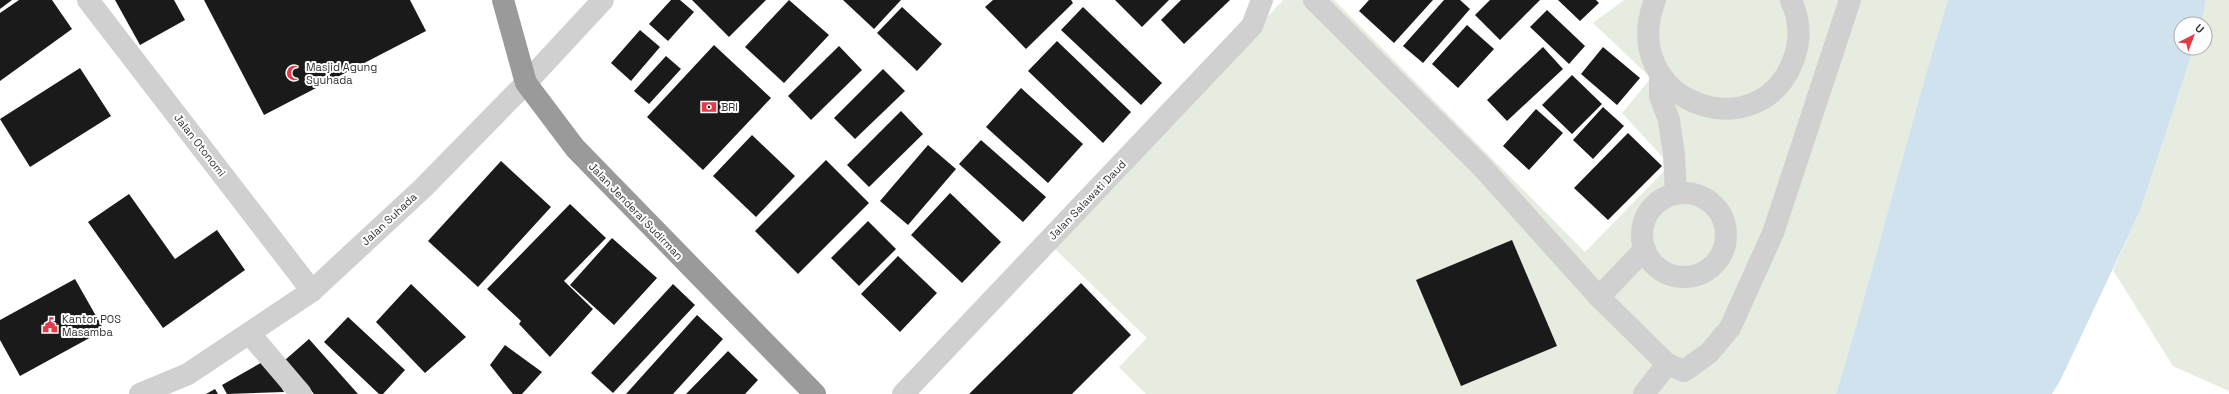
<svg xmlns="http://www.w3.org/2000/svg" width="2229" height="394" viewBox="0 0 2229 394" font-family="'Space Grotesk',sans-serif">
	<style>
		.green { fill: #e6ecdf }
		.water { fill: #cfe2ee }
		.building { fill: #1a1a1a }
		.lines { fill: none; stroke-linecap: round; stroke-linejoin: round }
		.minor { stroke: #d0d0d0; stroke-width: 22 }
		.highway { stroke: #9a9a9a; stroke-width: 22 }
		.labels { text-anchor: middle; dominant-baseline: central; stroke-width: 4; stroke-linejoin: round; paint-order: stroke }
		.poi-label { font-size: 11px; fill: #333; stroke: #fff; text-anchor: start }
		.street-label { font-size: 11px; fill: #333; stroke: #fff }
	</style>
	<rect width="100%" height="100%" fill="#fff"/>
	<g class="green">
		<path d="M1283 0H1334L1585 252 1670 165 1622 113 1651 78 1593 23 1624 0H1948C1908 130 1876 263 1836 394H1146L1119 367 1147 338 1053 247Z"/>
		<polygon points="2206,0 2229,0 2229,391 2173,366 2113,270 2140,211 2194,48 2205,48 2205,24 2201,24"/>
	</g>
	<path class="water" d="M1948 0H2206L2201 24H2181V48H2194L2140 211 2061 379 2052 394H1836C1876 263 1908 130 1948 0Z"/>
	<g class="building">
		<polygon points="0,0 12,0 0,9"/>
		<polygon points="19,0 52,0 72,29 0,81 0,13"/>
		<polygon points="115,0 174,0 185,20 140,45"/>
		<polygon points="204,0 410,0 426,31 264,115"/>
		<polygon points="671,0 680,0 694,12 668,41 649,24"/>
		<polygon points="692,0 766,0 729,37"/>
		<polygon points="789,0 829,35 784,83 745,47"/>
		<polygon points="843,0 901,0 874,29"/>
		<polygon points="993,0 1071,0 1073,3 1026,49 985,7"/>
		<polygon points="1115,0 1169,0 1142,27"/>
		<polygon points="1181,0 1230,0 1184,44 1161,20"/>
		<polygon points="1369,0 1433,0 1394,43 1359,11"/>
		<polygon points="1444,0 1460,0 1470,9 1423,63 1403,46"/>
		<polygon points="1490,0 1540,0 1500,40 1475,15"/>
		<polygon points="1558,0 1596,0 1599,3 1580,21"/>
		<polygon points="902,7 942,44 917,71 877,33"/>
		<polygon points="1083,7 1162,83 1141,105 1061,30"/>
		<polygon points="1547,10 1585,46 1569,64 1530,27"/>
		<polygon points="1467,25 1494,49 1458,88 1432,64"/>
		<polygon points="640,30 660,47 631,81 611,63"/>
		<polygon points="1057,41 1131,112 1103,143 1028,71"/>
		<polygon points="714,45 771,98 703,170 647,117"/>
		<polygon points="839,46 862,70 811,120 788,96"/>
		<polygon points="1543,47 1563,69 1507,121 1487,100"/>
		<polygon points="1603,47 1640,78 1617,105 1581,74"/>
		<polygon points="666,56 681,69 649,104 634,91"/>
		<polygon points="80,68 111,116 30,167 0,119"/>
		<polygon points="883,69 905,91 855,139 834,118"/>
		<polygon points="1572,75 1602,104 1572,134 1542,105"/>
		<polygon points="1021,88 1083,144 1048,183 986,127"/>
		<polygon points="1603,107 1624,126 1593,159 1573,140"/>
		<polygon points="1536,109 1563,133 1529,170 1503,146"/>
		<polygon points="901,111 923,134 869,187 847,165"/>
		<polygon points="1628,133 1662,166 1608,220 1574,188"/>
		<polygon points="752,135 795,176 756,217 713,176"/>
		<polygon points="981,140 1046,197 1023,222 959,164"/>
		<polygon points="928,145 956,169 908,225 880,201"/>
		<polygon points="826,160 869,203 798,274 755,231"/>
		<polygon points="501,161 551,207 478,287 428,241"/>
		<polygon points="950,193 1001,242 962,283 911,235"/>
		<polygon points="129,194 175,259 217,230 245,270 163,328 88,222"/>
		<polygon points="570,204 606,238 564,281 593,309 550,357 519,324 521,321 487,289"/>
		<polygon points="868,221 896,249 859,286 831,258"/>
		<polygon points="612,238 657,278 614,325 570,285"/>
		<polygon points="1512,240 1557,346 1461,386 1416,280"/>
		<polygon points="898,256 937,293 900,332 861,294"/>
		<polygon points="75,279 104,330 20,376 0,340 0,320"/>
		<polygon points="1081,283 1131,335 1072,394 969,394"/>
		<polygon points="411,284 466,337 425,373 376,322"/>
		<polygon points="673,284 695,305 613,393 591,373"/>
		<polygon points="697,315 723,339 673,394 626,394"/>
		<polygon points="348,317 405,370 383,394 379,394 324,342"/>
		<polygon points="309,339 358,394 314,394 285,360"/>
		<polygon points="505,345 542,372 522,394 513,394 490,365"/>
		<polygon points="728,351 758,380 745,394 686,394"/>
		<polygon points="266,360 284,392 227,394 222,385"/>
		<polygon points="215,389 218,394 206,394"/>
	</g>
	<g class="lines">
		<g class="minor">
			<polyline points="88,0 312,291"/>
			<polyline points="1314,0 1482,167 1599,297 1667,364 1684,371 1709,353 1730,328 1773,233 1850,0"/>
			<path d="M1655 0C1616 102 1758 152 1793 61 1801 41 1800 20 1791 0"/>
			<polyline points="1660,74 1660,96 1669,120 1674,155 1676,194"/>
			<circle cx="1684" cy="235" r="42"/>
			<polyline points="1599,297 1645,249"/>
			<polyline points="249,333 301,394"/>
			<polyline points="140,394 188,374 312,291 423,188 526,83 603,0"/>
			<polyline points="903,394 1252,26 1262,0"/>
			<polyline points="1644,394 1667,364"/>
		</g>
		<polyline class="highway" points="503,0 526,83 575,148 815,394"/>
	</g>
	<defs>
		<g id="mosque-bare" transform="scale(1.2)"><path d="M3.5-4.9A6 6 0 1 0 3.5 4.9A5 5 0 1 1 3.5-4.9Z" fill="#e63946" stroke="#fff" stroke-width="2.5" paint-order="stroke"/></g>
		<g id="bank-bare" transform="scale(1.2)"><path d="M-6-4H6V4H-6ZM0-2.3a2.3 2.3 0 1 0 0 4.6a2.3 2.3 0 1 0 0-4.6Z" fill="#e63946" stroke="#fff" stroke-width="2.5" paint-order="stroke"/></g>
		<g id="civic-bare" transform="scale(1.2)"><path d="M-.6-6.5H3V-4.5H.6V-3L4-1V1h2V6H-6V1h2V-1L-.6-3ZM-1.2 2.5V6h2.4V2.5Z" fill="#e63946" stroke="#fff" stroke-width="2.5" paint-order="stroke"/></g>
	</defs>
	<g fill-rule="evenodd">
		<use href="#mosque-bare" x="294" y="73"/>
		<use href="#bank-bare" x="709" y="107"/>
		<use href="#civic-bare" x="50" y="325"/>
	</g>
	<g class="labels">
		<g class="poi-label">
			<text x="306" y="67">Masjid Agung<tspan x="306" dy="13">Syuhada</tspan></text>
			<text x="721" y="107">BRI</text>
			<text x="62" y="319">Kantor POS<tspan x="62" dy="13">Masamba</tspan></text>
		</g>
		<g class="street-label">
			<text transform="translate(200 145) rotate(52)">Jalan Otonomi</text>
			<text transform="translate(1087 200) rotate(-46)">Jalan Salawati Daud</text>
			<text transform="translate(636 211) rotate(46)">Jalan Jenderal Sudirman</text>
			<text transform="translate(389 219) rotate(-43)">Jalan Suhada</text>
		</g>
	</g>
	<g transform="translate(2193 36) rotate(42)"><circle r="19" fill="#ffffff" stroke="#adadad"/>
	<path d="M0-3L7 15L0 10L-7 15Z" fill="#e63946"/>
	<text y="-6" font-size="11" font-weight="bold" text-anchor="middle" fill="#333333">U</text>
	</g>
</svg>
